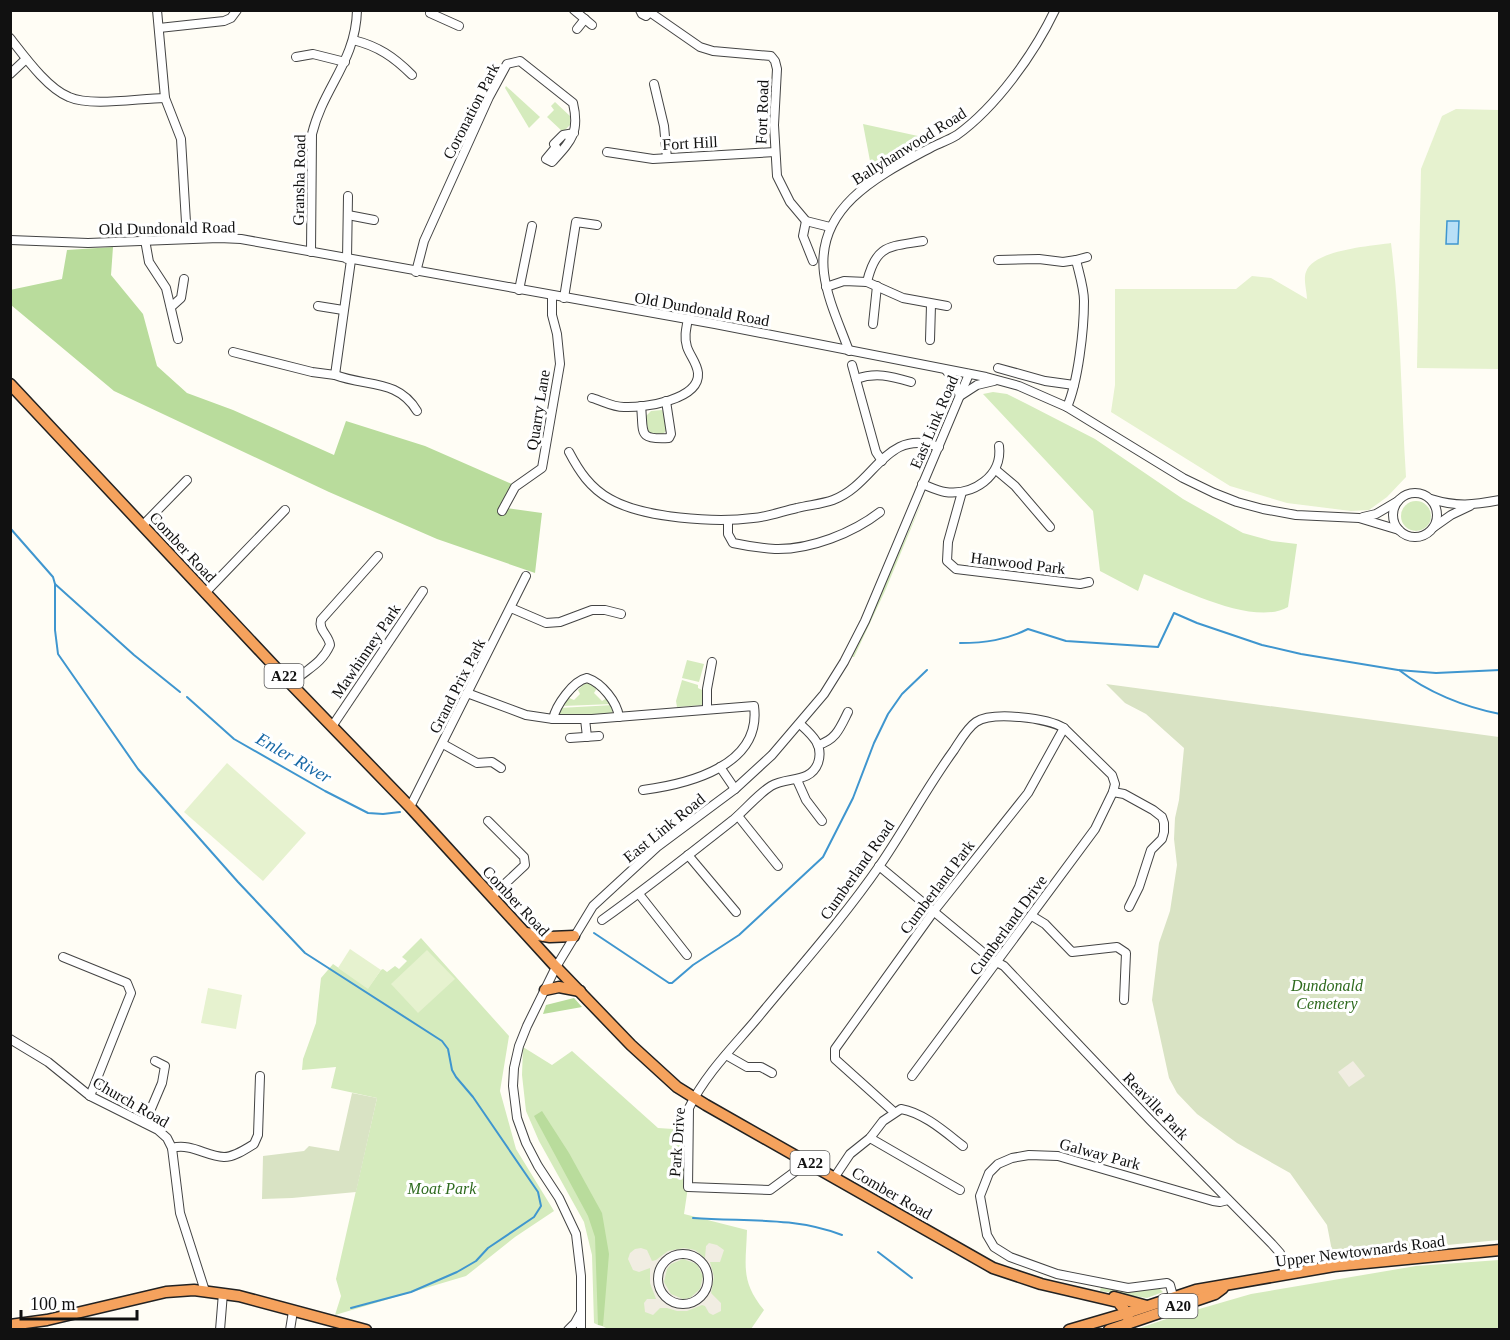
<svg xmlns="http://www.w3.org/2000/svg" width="1510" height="1340" viewBox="0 0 1510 1340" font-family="'Times New Roman',serif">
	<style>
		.green { fill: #d5ebbd }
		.forest { fill: #b9dc9c }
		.cemetery { fill: #d9e3c4 }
		.pitch { fill: #e6f2cf }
		.plaza { fill: #f1ede2; fill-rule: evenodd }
		.water { fill: #b9e0f7; stroke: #3f96cf; stroke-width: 1.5 }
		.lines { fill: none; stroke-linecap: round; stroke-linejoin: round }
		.stream { stroke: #3f96cf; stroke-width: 2 }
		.minor-casing { stroke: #444; stroke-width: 10 }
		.highway-casing { stroke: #222; stroke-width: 13 }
		.minor { stroke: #fff; stroke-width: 8 }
		.highway { stroke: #f5a25d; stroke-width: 10 }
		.labels { text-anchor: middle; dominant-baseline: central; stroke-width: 6; stroke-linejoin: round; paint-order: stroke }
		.shield { fill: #fff; stroke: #585858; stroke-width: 1.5 }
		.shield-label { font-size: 15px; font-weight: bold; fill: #111 }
		.street-label { font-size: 16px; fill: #111; stroke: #fff }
		.park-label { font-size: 16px; font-style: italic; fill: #2f6b1f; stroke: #fff }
		.water-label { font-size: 18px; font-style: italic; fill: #1768a6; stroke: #fff }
	</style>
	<rect width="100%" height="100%" fill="#fffdf5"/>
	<g class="green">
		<polygon points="506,86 540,117 529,128 505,88"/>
		<polygon points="555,102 570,116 570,125 563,132 547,117 554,110 551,106"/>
		<polygon points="863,124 918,136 925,140 924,147 874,172 870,161"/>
		<path d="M993 392 1007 394 1025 403 1095 439 1183 499 1243 533 1272 541 1297 544 1288 607C1254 627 1179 588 1144 574L1138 591 1100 571 1093 511 983 394Z"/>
		<polygon points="662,410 664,414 666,414 667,430 662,435 652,435 648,432 646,416 651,411"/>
		<polygon points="924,497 885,591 854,657 852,657"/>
		<circle cx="1416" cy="516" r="15"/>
		<polygon points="687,660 704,664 699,682 682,678"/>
		<polygon points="682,680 698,685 698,688 704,691 703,705 677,707 676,701"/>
		<polygon points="586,682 592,682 597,688 594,693 602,701 607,698 613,704 562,706 569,698 574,700 580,694 578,690"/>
		<polygon points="614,705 612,714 558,714 559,708"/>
		<polygon points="421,938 509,1036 500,1091 516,1149 554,1211 515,1237 466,1276 335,1315 341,1296 336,1279 377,1098 331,1088 336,1067 302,1070 303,1059 316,1023 321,978 333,964 368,988 381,970 383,969 387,972 395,966 399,969 407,961 402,957"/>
		<path d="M523 1047 552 1065 572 1051 658 1128 688 1130V1187L684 1214 747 1230C746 1265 740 1281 764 1310L751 1329H608L600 1325 598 1288V1325L594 1323 592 1255 584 1222 539 1141 526 1111 522 1075Z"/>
		<polygon points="1499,1260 1499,1329 1137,1329 1175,1316 1251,1294 1416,1266"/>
		<polygon points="1101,1287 1130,1291 1158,1287 1163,1292 1147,1298 1100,1291"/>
	</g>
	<g class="forest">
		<polygon points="113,247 111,275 143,314 157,366 187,393 233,410 334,455 346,421 425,446 514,485 500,507 542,513 535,573 437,539 329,492 114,391 11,305 10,290 62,279 67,250"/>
		<polygon points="574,998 582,1007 543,1014 546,1005"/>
		<polygon points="542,1111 569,1153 602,1213 609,1254 603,1326 598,1325 595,1237 588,1216 534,1116"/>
	</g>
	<g class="cemetery">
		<polygon points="1106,684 1499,737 1499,1240 1333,1256 1327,1225 1290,1173 1237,1143 1197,1114 1177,1093 1169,1078 1152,1000 1159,943 1170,911 1177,865 1174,839 1175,818 1179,800 1184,748 1146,714 1125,703"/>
		<polygon points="352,1093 377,1098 356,1192 292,1198 262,1199 263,1156 304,1151 309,1146 339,1151"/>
	</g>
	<g class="pitch">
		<polygon points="1456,109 1499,110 1499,369 1417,368 1421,169 1442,116"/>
		<path d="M1391 243C1401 321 1401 399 1406 477L1387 497 1369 510 1351 511 1287 503 1230 486 1111 412 1115 385V289H1236L1252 276 1271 278 1307 299C1307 292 1303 279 1306 272 1313 250 1371 246 1391 243Z"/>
		<polygon points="227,763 306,833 263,881 184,812"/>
		<polygon points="350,949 381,970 368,989 338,968"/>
		<polygon points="427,950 455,979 418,1013 391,984"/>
		<polygon points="208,988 242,995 236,1029 201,1023"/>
	</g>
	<g class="plaza">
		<polygon points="1353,1061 1365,1076 1349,1087 1338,1072"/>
		<path d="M709 1243 717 1245 724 1250 720 1262H710L714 1277 711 1293 721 1303V1311L713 1315 709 1313 705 1306 702 1305 687 1311H677L667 1308H660L653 1315 645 1312 644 1303 647 1299H656L650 1283V1268L639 1272 633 1270 628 1259 630 1253 635 1249 641 1248 647 1250 652 1261 656 1260 668 1251 684 1248 695 1250 705 1258 706 1246ZM683 1259 697 1264 703 1276 700 1289 690 1298 683 1299 671 1294 664 1282 667 1269 671 1264Z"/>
	</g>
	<polygon class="water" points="1447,221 1459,221 1458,244 1446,244"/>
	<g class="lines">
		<g class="stream">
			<polyline points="10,528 53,577 55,584 134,655 180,692"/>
			<polyline points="55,584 55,630 58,654 138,769 238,882 305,953 442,1041 448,1049 452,1070 456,1077 473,1097 538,1192 541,1206 534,1217 488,1248 476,1261 457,1272 411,1292 351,1308"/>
			<path d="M960 643C985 643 1006 640 1028 629L1066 641 1158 647 1174 613 1197 623 1262 645 1301 654 1398 670 1436 673 1500 670"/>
			<path d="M1399 670C1427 692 1464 707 1500 714"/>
			<polyline points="187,697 234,739 325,791 368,813 383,814 400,812"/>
			<polyline points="594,933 669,983 672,983 693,965 739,935 823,857 853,798 874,743 888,714 902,694 927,670"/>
			<path d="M693 1218C746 1222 791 1216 842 1235"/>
			<polyline points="878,1252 912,1278"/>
		</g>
		<g class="minor-casing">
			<g id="minor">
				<polyline points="157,10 165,98 181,139 187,239"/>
				<polyline points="574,10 592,25"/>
				<polyline points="640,10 642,14 646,16 652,10"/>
				<polyline points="430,13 459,26"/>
				<polyline points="651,13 700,47 713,51 771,56 775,61 777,69 774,125 777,176 790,202 806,221 830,227"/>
				<polyline points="159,28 224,21 231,18 237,10"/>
				<polyline points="577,29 585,19"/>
				<path d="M10 38C25 57 47 88 69 97 91 107 140 98 165 98"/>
				<path d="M353 40C378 46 394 57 412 75"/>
				<polyline points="296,57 313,54 345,62"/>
				<polyline points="10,74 26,59"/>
				<polyline points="654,84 664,126 667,158"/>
				<polyline points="607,152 653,159 775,152"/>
				<polyline points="348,215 374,220"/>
				<polyline points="806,221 803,236 813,261"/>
				<polyline points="10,240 88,243 219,238 241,239 715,324 986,377 1019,386 1067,407 1183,478 1214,493 1237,502 1263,509 1296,515 1359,518 1399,530"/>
				<polyline points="145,240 149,262 166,288 178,339"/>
				<path d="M311 252 312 134C323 88 356 61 357 10"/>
				<polyline points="347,259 348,196"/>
				<path d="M998 260 1039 259 1063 262 1076 260C1079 273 1084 288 1084 301 1084 330 1078 382 1067 407"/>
				<polyline points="1076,260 1087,257"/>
				<path d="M416 272 424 241 489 97 507 64 520 61 573 103C580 133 571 141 552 162L546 159 556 147 554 144 563 135 574 133"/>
				<path d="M867 282C876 244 889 247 923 241"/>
				<polyline points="826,287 844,281 867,282 903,298 947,306"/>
				<polyline points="519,290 532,226"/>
				<polyline points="564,298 576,222 597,225"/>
				<polyline points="318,306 343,310"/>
				<polyline points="171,307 181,298 184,279"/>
				<polyline points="873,324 877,286"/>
				<polyline points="930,340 931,305"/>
				<path d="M849 351C840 326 827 299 824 273 816 205 882 174 932 147 940 143 949 140 957 135 996 107 1034 54 1055 10"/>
				<polyline points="233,352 312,372 335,375 351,260"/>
				<polyline points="852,365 876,452 882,461"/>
				<polyline points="998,368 1045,381 1074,385"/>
				<polyline points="946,370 955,382 960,396 977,385 994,381"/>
				<path d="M335 375C367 387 398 379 417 411"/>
				<path d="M856 379C876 372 890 376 911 382"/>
				<path d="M592 398C603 401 612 407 624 407 644 408 700 400 698 373 697 363 690 356 687 347 684 338 686 329 688 319"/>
				<path d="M641 406C644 433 637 440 669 438L671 434 666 401"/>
				<path d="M569 452C579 471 590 488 610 499 643 518 715 523 753 518 768 517 783 511 797 508 809 505 822 504 833 500 876 484 885 427 939 447"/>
				<polyline points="996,470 1015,486 1050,527"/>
				<path d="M922 484C930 487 938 491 945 492 973 496 1003 476 999 446"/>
				<polyline points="962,492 948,542 947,561 956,569 1080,584 1089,582"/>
				<circle cx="1415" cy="515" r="22"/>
				<path d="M1431 499C1457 507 1473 505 1500 500"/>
				<polyline points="502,511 515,487 542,468 560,364 557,334 552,315 552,296"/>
				<polyline points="1363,517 1376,514 1398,501"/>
				<path d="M728 520V534L733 543C747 546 761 548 775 549 810 550 853 533 880 512"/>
				<polyline points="143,525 187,480"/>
				<polyline points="1434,527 1451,515 1470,506"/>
				<polyline points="205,593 285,510"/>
				<polyline points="511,608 546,623 560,622 592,610 605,610 621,614"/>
				<path d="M291 684C306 669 321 665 330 645 329 635 318 630 321 620L378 556"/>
				<path d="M467 693 526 715 553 719H592L754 706C762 766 688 784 643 790"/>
				<polyline points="707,709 707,689 712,662"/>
				<path d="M553 719C556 705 573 681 587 678 602 683 617 702 619 717"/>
				<polyline points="585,719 587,737"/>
				<polyline points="333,725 423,591"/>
				<polyline points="570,738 599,736"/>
				<polyline points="443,744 477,763 492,762 501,768"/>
				<path d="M818 745C836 740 840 728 848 712"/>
				<polyline points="720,767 735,789"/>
				<polyline points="797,780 806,800 822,821"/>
				<polyline points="1113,792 1124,794 1153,810 1162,817 1164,823 1164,832 1162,839 1151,850 1139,887 1129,907"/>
				<polyline points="410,807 526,576"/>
				<polyline points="738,816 778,866"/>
				<polyline points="488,821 524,857 525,865 492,896"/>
				<polyline points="688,855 736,912"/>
				<polyline points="879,866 991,959 1004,966 1150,1120 1272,1244 1280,1253 1285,1274"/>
				<polyline points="639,894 687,955"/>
				<polyline points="1032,916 1045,924 1072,952 1117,947 1126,953 1124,1000"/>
				<path d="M602 920C647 888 690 854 733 820 746 809 757 795 771 786 787 776 810 784 818 763 824 745 812 735 800 724"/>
				<polyline points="63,957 127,983 131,993 90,1096"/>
				<polyline points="10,1039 48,1062 90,1096 158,1130 167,1138 172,1148 180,1213 205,1291"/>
				<polyline points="726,1055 747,1067 761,1067 772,1073"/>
				<polyline points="894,1112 835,1059 835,1049 934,911 1028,793 1064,728 1112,775 1115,784 1113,792 1095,829 912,1076"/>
				<polyline points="145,1123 162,1083 165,1066 155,1061"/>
				<polyline points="870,1138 960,1190"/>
				<path d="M172 1148C191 1143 206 1156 224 1157 234 1157 246 1149 254 1144L258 1135 260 1076"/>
				<path d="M808 1162 770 1190 688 1187 689 1108C705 1075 732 1048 755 1021 797 970 842 920 880 865 906 827 927 787 954 750 960 741 967 728 976 722 993 711 1048 718 1064 728"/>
				<path d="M834 1178 850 1154 870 1138 883 1121 901 1109C924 1113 945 1132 963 1146"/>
				<circle cx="683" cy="1279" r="25"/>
				<polyline points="1173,1296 1170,1285 1167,1283 1128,1288 1057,1274 1010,1257 994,1247 987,1235 980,1196 989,1173 998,1164 1012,1158 1029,1155 1058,1156 1213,1201 1220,1202 1228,1200"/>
				<polyline points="220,1330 223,1293"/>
				<polyline points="290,1330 293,1311"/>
				<polyline points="568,1330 575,1323 580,1314"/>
				<polyline points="581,1330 581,1276 576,1234 559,1198 538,1166 526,1143 517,1118 513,1086 514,1068 519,1046 527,1026 556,967 593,906 657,847 735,789 772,755 824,694 844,662 865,621 969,374"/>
			</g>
		</g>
		<g class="highway-casing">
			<g id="highway">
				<polyline points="10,384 291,684 410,807 556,967 631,1045 677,1087 706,1105 993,1268 1041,1284 1118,1302 1127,1313 1129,1323"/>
				<polyline points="526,933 550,937 574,936"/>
				<polyline points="545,990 559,987 580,991"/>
				<polyline points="1114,1297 1147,1306"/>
				<polyline points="10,1325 47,1320 166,1292 194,1290 239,1296 366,1330"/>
				<polyline points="1069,1330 1127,1313 1196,1290 1334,1266 1500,1250"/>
				<polyline points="1109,1330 1215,1294 1223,1288"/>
			</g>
		</g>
		<use href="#minor" class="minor"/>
		<use href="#highway" class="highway"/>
	</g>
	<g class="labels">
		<g class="shield">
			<rect x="264.5" y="664" width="39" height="24" rx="4.5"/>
			<rect x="790.5" y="1151" width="39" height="24" rx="4.5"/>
			<rect x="1158.5" y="1294" width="39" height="24" rx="4.5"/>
		</g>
		<g class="shield-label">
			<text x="284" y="676">A22</text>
			<text x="810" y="1163">A22</text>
			<text x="1178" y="1306">A20</text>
		</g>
		<g class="street-label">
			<text transform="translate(471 111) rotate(-63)">Coronation Park</text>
			<text transform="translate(762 112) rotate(-88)">Fort Road</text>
			<text transform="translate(690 143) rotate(-3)">Fort Hill</text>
			<text transform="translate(909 146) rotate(-32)">Ballyhanwood Road</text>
			<text transform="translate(299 180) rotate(-89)">Gransha Road</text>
			<text transform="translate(167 228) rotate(-1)">Old Dundonald Road</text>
			<text transform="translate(702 309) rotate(10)">Old Dundonald Road</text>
			<text transform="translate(538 410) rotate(-81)">Quarry Lane</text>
			<text transform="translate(934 422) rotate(-67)">East Link Road</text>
			<text transform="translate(183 547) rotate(47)">Comber Road</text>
			<text transform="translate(1018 563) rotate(7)">Hanwood Park</text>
			<text transform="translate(366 651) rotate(-56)">Mawhinney Park</text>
			<text transform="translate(457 686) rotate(-63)">Grand Prix Park</text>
			<text transform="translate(664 828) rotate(-39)">East Link Road</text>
			<text transform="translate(857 870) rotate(-55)">Cumberland Road</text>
			<text transform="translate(937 887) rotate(-53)">Cumberland Park</text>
			<text transform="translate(516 901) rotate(47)">Comber Road</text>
			<text transform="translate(1008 925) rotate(-54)">Cumberland Drive</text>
			<text transform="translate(131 1102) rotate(30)">Church Road</text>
			<text transform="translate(1156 1106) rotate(46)">Reaville Park</text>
			<text transform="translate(677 1142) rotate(-86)">Park Drive</text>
			<text transform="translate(1100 1154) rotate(15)">Galway Park</text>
			<text transform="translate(892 1193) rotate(30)">Comber Road</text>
			<text transform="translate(1360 1251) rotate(-7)">Upper Newtownards Road</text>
		</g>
		<g class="park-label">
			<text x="1327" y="985">Dundonald<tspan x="1327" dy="18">Cemetery</tspan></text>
			<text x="442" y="1188">Moat Park</text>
		</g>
		<g class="water-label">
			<text transform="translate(294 758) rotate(30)">Enler River</text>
		</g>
	</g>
	<rect width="1510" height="1340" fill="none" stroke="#111111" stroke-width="24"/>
	<path d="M21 1310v9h116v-9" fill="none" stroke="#111111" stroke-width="3"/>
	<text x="30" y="1310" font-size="18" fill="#111111" stroke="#ffffff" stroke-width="4.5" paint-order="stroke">100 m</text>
</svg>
